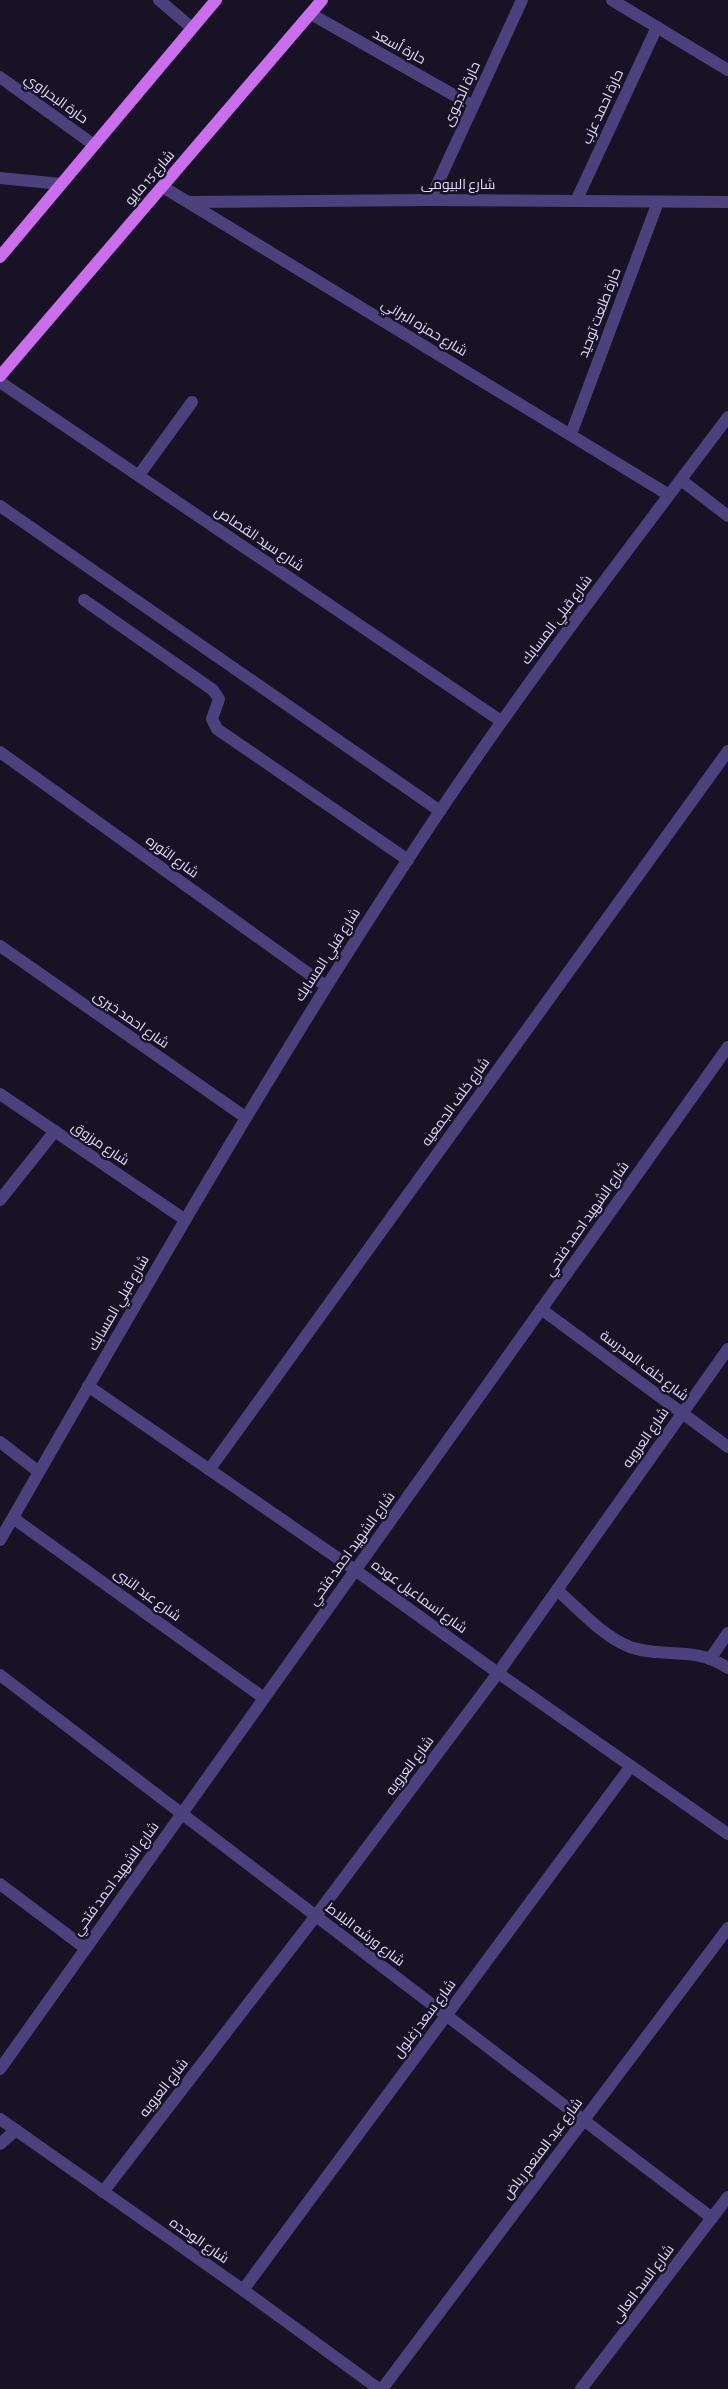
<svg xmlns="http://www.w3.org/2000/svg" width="728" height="2389" viewBox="0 0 728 2389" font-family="'Alegreya Sans',Cairo,sans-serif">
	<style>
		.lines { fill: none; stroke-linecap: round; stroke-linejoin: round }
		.minor { stroke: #4b427d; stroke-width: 12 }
		.major { stroke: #cb6eed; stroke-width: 12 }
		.labels { text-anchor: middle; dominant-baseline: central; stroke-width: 5; stroke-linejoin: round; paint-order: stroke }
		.street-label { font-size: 14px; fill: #e1d9fa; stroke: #171224 }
	</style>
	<rect width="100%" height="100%" fill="#171224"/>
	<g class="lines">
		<g class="minor">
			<polyline points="159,0 192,28"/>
			<polyline points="612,0 728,70"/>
			<polyline points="311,14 473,106"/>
			<polyline points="0,77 94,145"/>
			<polyline points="0,178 61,184"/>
			<polyline points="163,187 669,495"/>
			<polyline points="430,200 522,0"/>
			<polyline points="576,201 657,27"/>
			<polyline points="188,202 430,200 728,202"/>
			<polyline points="0,382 501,721"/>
			<polyline points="571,434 658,202"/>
			<polyline points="139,475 192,402"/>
			<polyline points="681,480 728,516"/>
			<polyline points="0,506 440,811"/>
			<polyline points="84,600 213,690 219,699 212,719 217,729 408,860"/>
			<polyline points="0,752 326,986"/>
			<polyline points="0,946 245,1117"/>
			<polyline points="0,1094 184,1219"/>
			<polyline points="0,1200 55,1131"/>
			<polyline points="541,1309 728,1447"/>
			<polyline points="88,1386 355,1570 498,1673 728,1834"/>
			<polyline points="0,1442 39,1472"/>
			<polyline points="209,1470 728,751"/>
			<polyline points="13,1518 264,1698"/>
			<path d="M0 1540C142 1293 283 1045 442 808 532 674 631 546 728 417"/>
			<path d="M557 1590C579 1609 602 1636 630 1647 665 1659 692 1645 728 1668"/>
			<polyline points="710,1659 728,1633"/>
			<polyline points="0,1675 712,2218"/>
			<polyline points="0,1884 85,1948"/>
			<polyline points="0,2069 728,1047"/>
			<polyline points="0,2119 243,2290 379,2389"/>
			<polyline points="0,2144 16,2130"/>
			<polyline points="103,2192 315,1917 498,1673 728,1349"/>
			<polyline points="243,2290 631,1766"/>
			<polyline points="382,2389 728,1928"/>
			<polyline points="581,2389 728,2197"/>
		</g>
		<g class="major">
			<polyline points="0,257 216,0"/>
			<polyline points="0,376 322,0"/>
		</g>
	</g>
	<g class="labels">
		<g class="street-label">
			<text transform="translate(399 47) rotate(29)">حارة أسعد</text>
			<text transform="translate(462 94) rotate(-65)">حارة الدجوى</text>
			<text transform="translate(56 99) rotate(36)">حارة البحراوي</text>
			<text transform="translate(603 107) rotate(-65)">حارة احمد عزب</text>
			<text transform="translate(150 178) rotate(-49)">شارع 15 مايو</text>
			<text x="458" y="185">شارع البيومى</text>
			<text transform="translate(600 313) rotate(-69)">حارة طلعت توحيد</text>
			<text transform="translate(424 328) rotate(31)">شارع حمزه البراني</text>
			<text transform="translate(259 539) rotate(34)">شارع سيد القصاص</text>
			<text transform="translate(557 620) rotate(-53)">شارع قبلي المسابك</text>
			<text transform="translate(172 857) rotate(36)">شارع الثوره</text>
			<text transform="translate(328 955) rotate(-57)">شارع قبلي المسابك</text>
			<text transform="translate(131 1020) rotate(35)">شارع احمد خيرى</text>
			<text transform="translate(456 1102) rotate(-54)">شارع خلف الجمعيه</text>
			<text transform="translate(100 1144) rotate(34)">شارع مرزوق</text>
			<text transform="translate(587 1219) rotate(-55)">شارع الشهيد احمد فتحي</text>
			<text transform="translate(119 1303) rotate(-60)">شارع قبلي المسابك</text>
			<text transform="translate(644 1366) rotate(37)">شارع خلف المدرسة</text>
			<text transform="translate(646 1438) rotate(-55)">شارع العروبه</text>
			<text transform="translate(352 1549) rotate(-54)">شارع الشهيد احمد فتحي</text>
			<text transform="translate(147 1595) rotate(36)">شارع عبد النبى</text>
			<text transform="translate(419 1597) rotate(36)">شارع اسماعيل عوده</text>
			<text transform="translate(410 1766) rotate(-53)">شارع العروبه</text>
			<text transform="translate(116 1879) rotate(-54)">شارع الشهيد احمد فتحي</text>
			<text transform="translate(365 1935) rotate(37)">شارع ورشه البلاط</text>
			<text transform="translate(425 2019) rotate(-53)">شارع سعد زغلول</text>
			<text transform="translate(164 2088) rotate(-52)">شارع العروبه</text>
			<text transform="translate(543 2149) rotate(-53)">شارع عبد المنعم رياض</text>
			<text transform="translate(199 2241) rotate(35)">شارع الوحده</text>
			<text transform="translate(643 2284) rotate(-53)">شارع السد العالى</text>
		</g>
	</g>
</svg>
